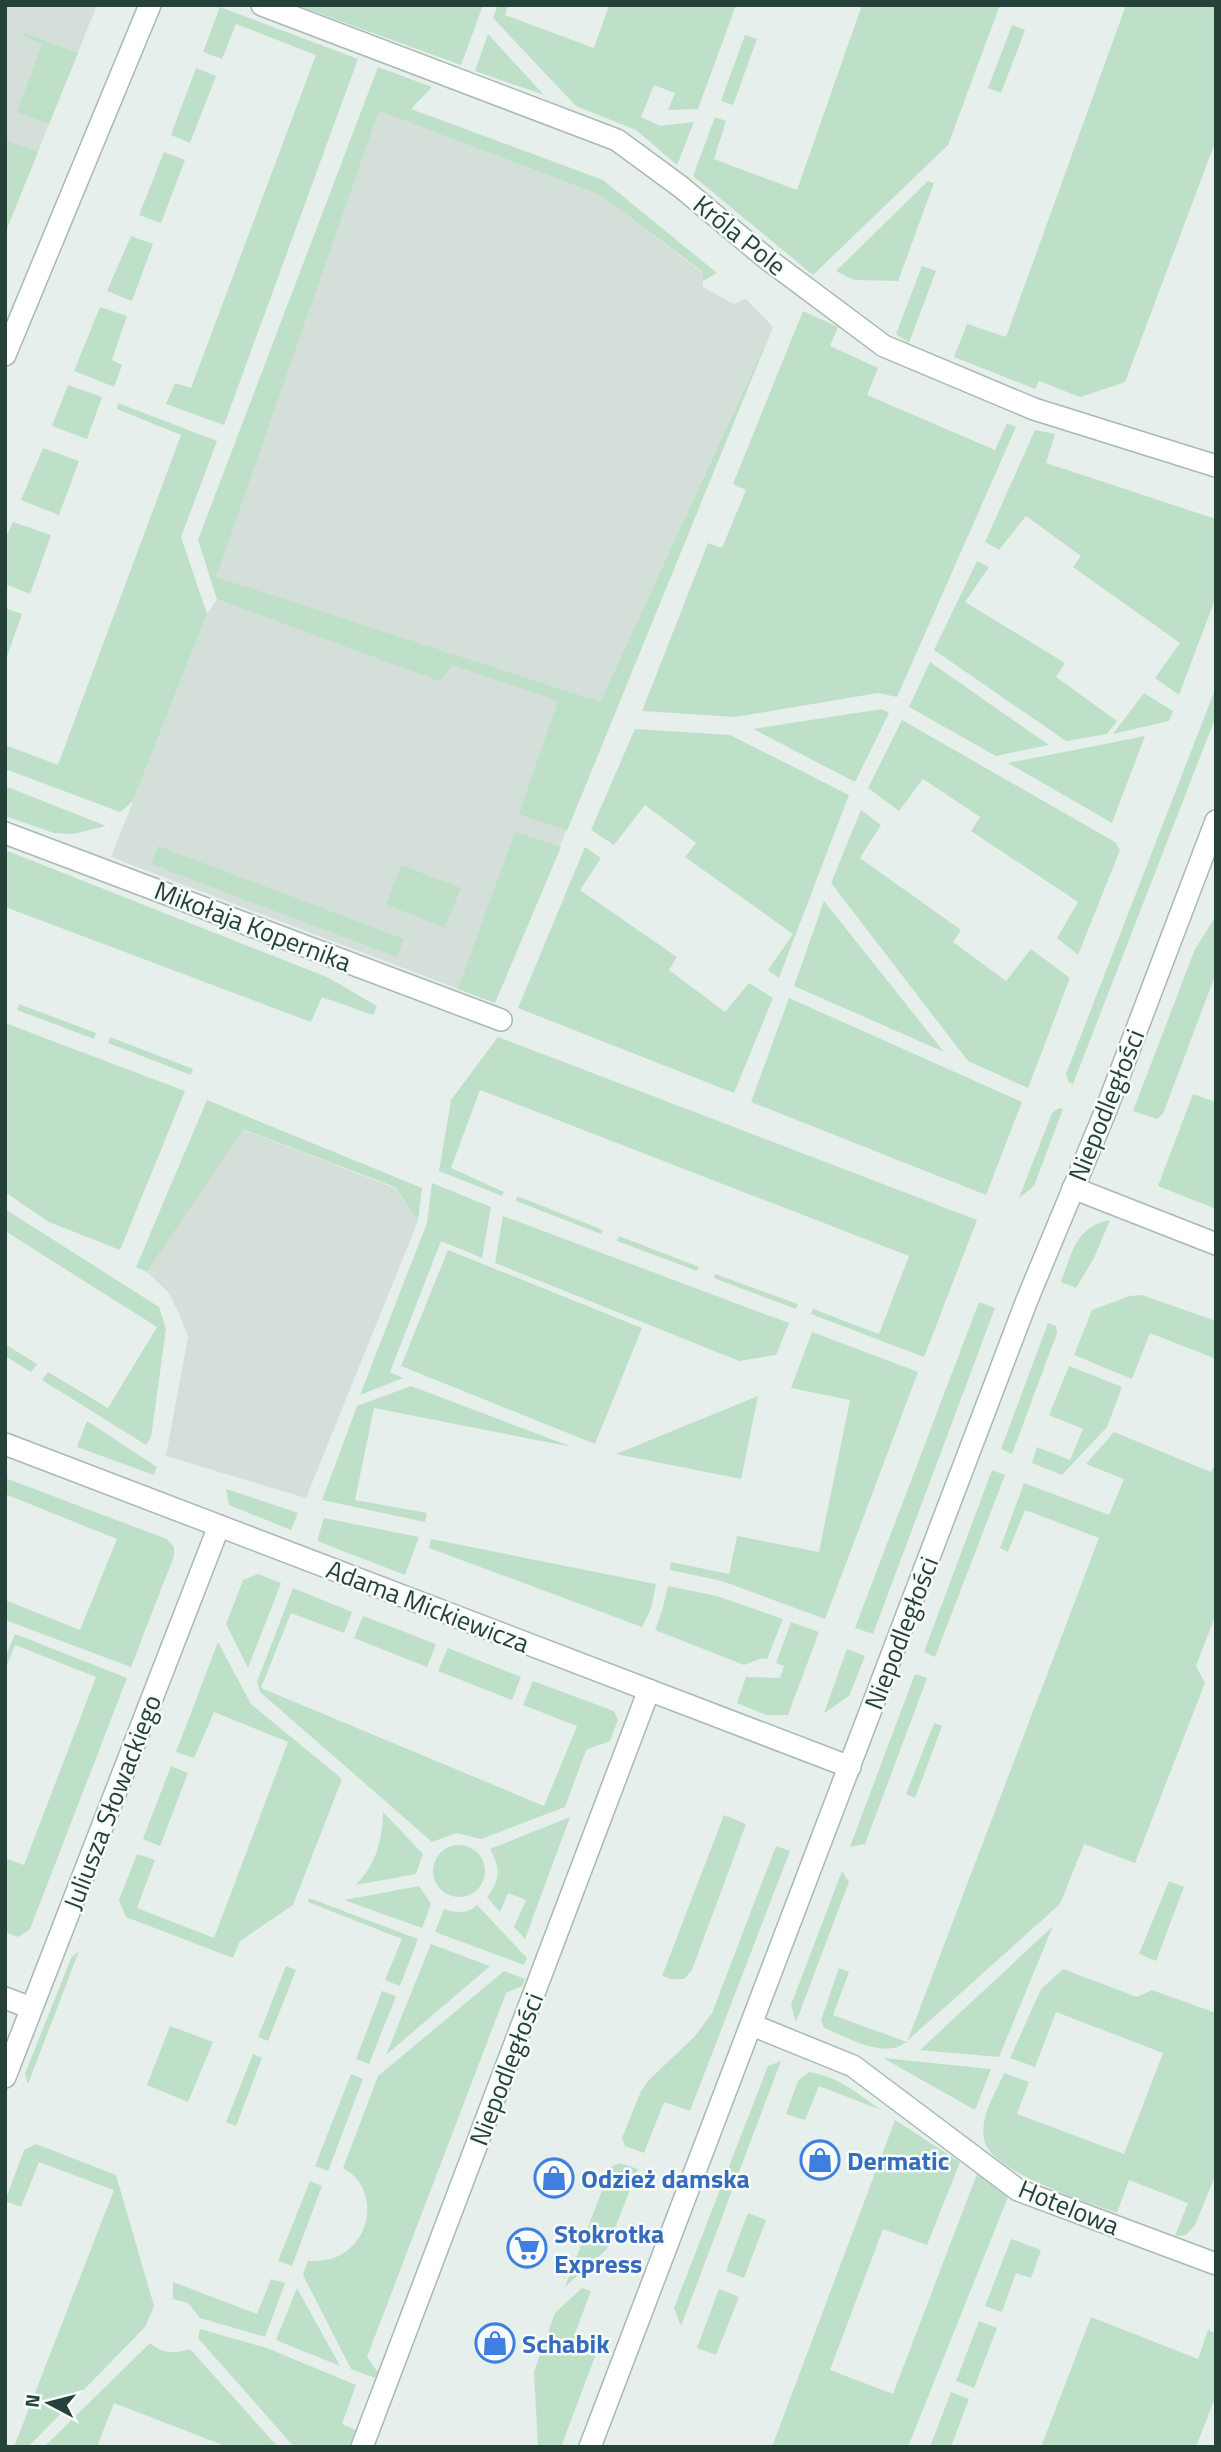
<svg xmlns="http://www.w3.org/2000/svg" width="1221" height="2452" viewBox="0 0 1221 2452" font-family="'Titillium Web',sans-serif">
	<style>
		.built { fill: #d4dfda }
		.green { fill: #bfe0c8 }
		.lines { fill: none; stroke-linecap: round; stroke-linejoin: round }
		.minor-casing { stroke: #a8b8b2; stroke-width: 24 }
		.minor { stroke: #fff; stroke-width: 21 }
		.labels { text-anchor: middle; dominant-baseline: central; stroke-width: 5; stroke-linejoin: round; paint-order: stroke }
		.street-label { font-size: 26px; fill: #24423a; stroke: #f7fbf9 }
		.shop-label { font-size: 26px; font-weight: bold; fill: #366cbe; stroke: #f7fbf9; text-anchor: start }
	</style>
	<rect width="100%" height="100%" fill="#e6efeb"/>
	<g class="built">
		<polygon points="5,5 97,5 5,233"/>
		<polygon points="379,111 600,195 703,273 703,287 734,304 746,299 773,327 600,702 617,707 495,1003 111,857 207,614 217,599 215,577"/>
		<polygon points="242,1129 395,1188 418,1221 306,1498 166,1456 188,1337 180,1316 169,1293 147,1272"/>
	</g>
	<g class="green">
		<polygon points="296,5 483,5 461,65"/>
		<polygon points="498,5 508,5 505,15 594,48 609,5 736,5 698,109 668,110 675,93 654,85 641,117 660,126 694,122 677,165 636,130 576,106 493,18"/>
		<polygon points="862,5 1000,5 948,145 813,275 693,176 715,117 726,121 714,159 797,190"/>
		<polygon points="1126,5 1216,5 1216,140 1125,382 1080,397 1039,381 1035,389 954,357 967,324 1006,337"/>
		<polygon points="220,7 358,59 224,425 166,404 175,383 191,388 316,55 236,24 222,59 203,52"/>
		<polygon points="1012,25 1025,30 1001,93 988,88"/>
		<polygon points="25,33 78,53 49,124 17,112 42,44 23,36"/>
		<polygon points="488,34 544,95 475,71"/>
		<polygon points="745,35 757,39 733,105 721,101"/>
		<polygon points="378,67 432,87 411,109 603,180 717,273 703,281 703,272 600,195 379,111 216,577 600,702 773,327 567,831 519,814 558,701 453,665 439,681 217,599 198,540"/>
		<polygon points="196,68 216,76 190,143 171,135"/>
		<polygon points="5,140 38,152 5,233"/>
		<polygon points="164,152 185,160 161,223 139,215"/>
		<polygon points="928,181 934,183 898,281 854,280 836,271"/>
		<polygon points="131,236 153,244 132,301 107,291"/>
		<polygon points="922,266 936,271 909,343 896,334"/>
		<polygon points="100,307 127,316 112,360 122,365 114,387 74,371"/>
		<polygon points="803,311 838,327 830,346 878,368 867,395 995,450 1007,423 1016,427 897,697 878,693 735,717 642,711 708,543 722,548 746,490 733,484"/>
		<polygon points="68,385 102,397 87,439 52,426"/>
		<polygon points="118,403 217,441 181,537 207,614 133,801 120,812 5,769 5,745 58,765 181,435 117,409"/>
		<polygon points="1035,430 1055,434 1046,463 1216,519 1216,597 1179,695 1155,678 1180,643 1073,567 1081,556 1026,516 999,550 985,542"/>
		<polygon points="43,448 79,461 59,515 21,500"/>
		<polygon points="13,522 51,535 30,594 5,584 5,539"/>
		<polygon points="977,561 989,567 965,602 1065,663 1056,677 1117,721 1107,734 1066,741 934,650"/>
		<polygon points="5,608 22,614 5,662"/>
		<polygon points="930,662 1049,745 996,756 909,707"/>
		<polygon points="1216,687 1216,716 1073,1084 1069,1083 1066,1074"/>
		<polygon points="1144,693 1173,711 1169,721 1113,734"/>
		<polygon points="882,709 889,713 855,782 753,729"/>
		<polygon points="902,720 1115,842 1120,850 1078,955 1057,938 1078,902 971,831 980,817 923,779 899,811 868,788"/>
		<polygon points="635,729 730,735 849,795 779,978 768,970 793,934 685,857 696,843 645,805 614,845 591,830"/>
		<polygon points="1145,736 1112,823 1008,763"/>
		<polygon points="5,786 106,826 74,834 54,833 5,816"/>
		<polygon points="861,810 881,825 860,858 961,930 953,942 1006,981 1031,949 1070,978 1028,1088 968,1061 831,883"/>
		<polygon points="515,832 561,847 495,1003 458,989"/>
		<polygon points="158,846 404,939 397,957 151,864"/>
		<polygon points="585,847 601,858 580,890 677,957 669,970 725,1012 749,983 773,998 734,1093 518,1008"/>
		<polygon points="5,850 329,978 377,1006 373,1015 322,997 311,1022 5,907"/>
		<polygon points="401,865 461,888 445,928 386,904"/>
		<polygon points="824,901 944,1052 794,986"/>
		<polygon points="1216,916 1216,973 1163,1114 1157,1119 1133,1111 1195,949"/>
		<polygon points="789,998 1022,1102 986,1195 751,1102"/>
		<polygon points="19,1004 96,1033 94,1039 17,1010"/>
		<polygon points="5,1023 185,1091 120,1250 49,1222 5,1192"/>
		<polygon points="110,1037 193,1069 191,1075 108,1043"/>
		<polygon points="498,1037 977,1220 924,1357 811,1314 813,1309 879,1334 909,1256 480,1090 451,1168 504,1192 502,1196 439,1171 451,1100"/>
		<polygon points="1193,1094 1216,1102 1216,1209 1158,1186"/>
		<polygon points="207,1100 422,1188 418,1221 395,1187 243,1129 147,1272 136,1267"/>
		<polygon points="1059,1108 1063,1109 1034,1186 1019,1198 1052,1113"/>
		<polygon points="432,1183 491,1207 482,1258 441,1241 390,1372 403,1378 360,1395 427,1223"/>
		<polygon points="517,1196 603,1230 601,1234 516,1201"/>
		<polygon points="5,1209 159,1307 166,1329 151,1437 146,1445 42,1380 48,1372 108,1408 157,1327 5,1231"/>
		<polygon points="503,1216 789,1323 776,1355 739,1361 495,1263"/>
		<path d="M1110 1220 1094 1258 1076 1288 1061 1282C1072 1253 1075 1227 1110 1220Z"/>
		<polygon points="619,1236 699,1267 697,1271 617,1241"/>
		<polygon points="448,1250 642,1328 595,1444 401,1366"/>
		<polygon points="715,1274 798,1304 796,1309 714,1278"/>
		<polygon points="1142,1295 1216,1321 1216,1359 1150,1333 1132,1379 1074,1355 1092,1310 1130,1296"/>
		<polygon points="979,1302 995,1308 873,1634 855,1628"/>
		<polygon points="1048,1323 1056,1326 1057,1333 1012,1454 1001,1449"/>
		<polygon points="812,1332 918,1372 825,1619 722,1581 670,1570 671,1562 729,1574 737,1536 819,1552 850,1400 791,1388"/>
		<polygon points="5,1344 37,1364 31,1372 5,1356"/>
		<polygon points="1069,1366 1122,1387 1107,1427 1062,1475 1032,1463 1037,1447 1070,1460 1083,1429 1049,1415"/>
		<polygon points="411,1386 572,1447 374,1408 355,1500 427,1513 425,1522 322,1500 357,1406"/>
		<polygon points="758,1396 741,1479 616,1454"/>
		<polygon points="87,1421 157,1467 154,1475 77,1447"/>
		<path d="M1114 1432 1211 1472 1216 1463V1614L1196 1666 1205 1683 1135 1863 1084 1844 1060 1904 906 2042C885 2060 847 2037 824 2028L821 2020 839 1968 849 1972 833 2015 907 2042 1099 1538 1025 1510 1008 1552 1000 1548 1024 1483 1109 1515 1124 1479 1086 1464Z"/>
		<polygon points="992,1470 1005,1475 935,1657 924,1652"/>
		<polygon points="5,1478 167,1539 174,1547 174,1556 131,1667 5,1620 5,1600 80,1630 117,1539 5,1494"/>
		<polygon points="226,1489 298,1513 291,1530 229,1505"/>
		<polygon points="324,1518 419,1537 405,1575 317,1541"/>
		<polygon points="431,1539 656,1584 651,1609 642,1627 429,1548"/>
		<polygon points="258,1574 281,1583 248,1668 226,1624 243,1580"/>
		<polygon points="668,1586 717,1596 783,1619 767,1659 762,1658 744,1665 655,1630 662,1611"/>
		<polygon points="293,1588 352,1612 344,1633 291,1613 261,1688 544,1806 577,1726 523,1705 533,1681 614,1711 618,1720 610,1741 586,1750 565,1807 481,1839 457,1833 432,1842 260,1692 257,1682"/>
		<polygon points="363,1616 436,1644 427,1667 354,1638"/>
		<polygon points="791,1622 819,1632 788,1715 766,1715 737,1703 746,1677 780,1678 784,1666 776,1663"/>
		<polygon points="15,1634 127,1678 30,1929 18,1937 5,1932 5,1858 24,1865 96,1677 15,1645 5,1669 5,1658"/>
		<polygon points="218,1642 251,1704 342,1779 293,1905 240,1941 233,1958 126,1917 119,1900 137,1854 155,1860 137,1908 214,1938 288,1742 214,1712 194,1758 176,1752"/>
		<polygon points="448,1648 521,1677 512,1700 438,1671"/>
		<polygon points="847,1649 865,1656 849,1696 824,1713"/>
		<polygon points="915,1674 927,1678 865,1844 850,1847"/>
		<polygon points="934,1723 942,1726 915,1798 906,1794"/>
		<polygon points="171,1766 188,1773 160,1846 143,1839"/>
		<path d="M383 1812 423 1854 416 1874 356 1885C376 1864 382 1842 383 1812Z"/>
		<polygon points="724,1815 746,1824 692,1970 684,1979 671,1979 662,1976"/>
		<path d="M570 1817 525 1939 514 1927 526 1900 508 1893 500 1912 487 1897C500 1881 501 1868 490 1849Z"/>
		<circle cx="459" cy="1871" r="26"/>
		<polygon points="776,1846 790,1851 690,2111 664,2102 644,2153 625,2146 622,2138 641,2091 649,2080 695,2036 712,2013"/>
		<polygon points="842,1871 849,1882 796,2022 791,2005"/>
		<polygon points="1169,1881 1184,1887 1156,1961 1139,1954"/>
		<polygon points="419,1886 431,1904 422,1928 344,1900"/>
		<polygon points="309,1898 418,1939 400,1986 385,1980 402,1939 308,1902"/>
		<path d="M477 1905 527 1958 524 1965 435 1932 444 1909C456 1913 468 1914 477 1905Z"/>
		<polygon points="1053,1926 999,2057 920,2050"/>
		<polygon points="431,1944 490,1966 386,2055"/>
		<polygon points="79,1951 28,2084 25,2074 71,1958"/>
		<polygon points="286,1966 296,1970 268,2041 258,2037"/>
		<path d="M1063 1969 1137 1997 1152 1990 1216 2013V2174L1195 2225 1186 2235 1175 2236 1188 2203 1129 2180 1117 2213C1087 2202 989 2172 984 2139 980 2116 996 2092 1004 2073L1029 2082 1017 2114 1124 2154 1163 2053 1056 2012 1035 2067 1010 2058 1041 1989Z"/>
		<path d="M504 1971 525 1979 522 1986 506 1993 367 2357 378 2372 375 2378 351 2369 303 2275 308 2261C317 2261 327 2261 336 2257 366 2245 378 2204 356 2178 353 2174 347 2171 343 2168L378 2076Z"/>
		<polygon points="382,1991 396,1996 369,2064 356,2059"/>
		<polygon points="170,2026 213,2042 188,2102 147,2085"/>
		<polygon points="253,2054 262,2058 236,2126 226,2122"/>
		<polygon points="883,2058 991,2069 975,2110"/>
		<polygon points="781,2061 681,2326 674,2308 768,2066"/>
		<path d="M809 2072C837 2076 859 2094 881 2110L819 2086 805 2120 786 2114 798 2081Z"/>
		<polygon points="351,2074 363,2079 328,2171 315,2166"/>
		<polygon points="895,2120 960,2162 927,2245 883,2229 830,2370 893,2394 977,2174 1008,2197 908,2447 772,2447"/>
		<polygon points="36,2144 116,2175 154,2306 145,2327 28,2447 14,2447 114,2190 39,2162 21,2207 5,2201 24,2150"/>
		<polygon points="620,2163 638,2169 607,2249 565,2287 611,2167"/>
		<polygon points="310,2181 322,2186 292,2266 278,2261"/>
		<polygon points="748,2213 766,2220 744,2278 726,2271"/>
		<polygon points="1011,2239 1041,2250 1031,2278 1016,2273 1002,2312 985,2306"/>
		<polygon points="271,2279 285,2283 265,2337 200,2318 188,2303 173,2299 173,2282 257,2314"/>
		<polygon points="297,2288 340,2366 276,2340"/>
		<polygon points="582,2288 591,2291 574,2336 599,2346 561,2447 538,2447 534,2372 555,2313"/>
		<polygon points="719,2289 739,2297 716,2355 697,2348"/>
		<polygon points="1091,2317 1198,2359 1208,2330 1216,2333 1216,2395 1196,2447 1041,2447"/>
		<polygon points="979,2321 997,2328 974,2388 956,2381"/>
		<polygon points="200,2329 267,2348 356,2385 342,2424 356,2430 349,2447 294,2447 198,2338"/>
		<path d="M150 2343C163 2354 174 2354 190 2349L278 2447H228L114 2403 97 2447H44Z"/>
		<polygon points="951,2392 969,2399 951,2447 930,2447"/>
	</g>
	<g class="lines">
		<g class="minor-casing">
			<g id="minor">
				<polyline points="262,5 617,140 681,187 766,258 884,346 1034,409 1216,466"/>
				<polyline points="5,355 150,5"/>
				<polyline points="5,833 501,1020"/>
				<polyline points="1073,1188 1216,1244"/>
				<polyline points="5,1444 850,1767"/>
				<polyline points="5,1998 31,2008"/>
				<polyline points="752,2025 853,2066 1018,2190 1216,2264"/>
				<polyline points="5,2077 219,1526"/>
				<polyline points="362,2447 649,1690"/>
				<polyline points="590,2447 1027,1300 1106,1110 1216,821"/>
			</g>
		</g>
		<use href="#minor" class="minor"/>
	</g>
	<defs>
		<g id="shop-ring" transform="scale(2.0125)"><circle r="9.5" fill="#f7fbf9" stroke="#3f7fe0" stroke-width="1.5"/><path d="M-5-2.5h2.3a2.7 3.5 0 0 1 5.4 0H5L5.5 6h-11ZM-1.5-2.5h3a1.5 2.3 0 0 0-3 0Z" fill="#3f7fe0"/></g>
		<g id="supermarket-ring" transform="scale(2.0125)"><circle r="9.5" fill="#f7fbf9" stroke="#3f7fe0" stroke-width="1.5"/><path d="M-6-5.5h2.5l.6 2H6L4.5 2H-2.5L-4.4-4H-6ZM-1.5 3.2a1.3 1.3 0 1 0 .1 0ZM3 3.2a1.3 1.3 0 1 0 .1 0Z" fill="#3f7fe0"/></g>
	</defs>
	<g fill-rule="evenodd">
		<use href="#shop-ring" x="820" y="2160"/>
		<use href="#shop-ring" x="554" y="2178"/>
		<use href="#supermarket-ring" x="527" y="2248"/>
		<use href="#shop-ring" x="495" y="2343"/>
	</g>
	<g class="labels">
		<g class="street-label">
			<text transform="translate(740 235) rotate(39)">Króla Pole</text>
			<text transform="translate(253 926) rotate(21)">Mikołaja Kopernika</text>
			<text transform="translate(1106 1105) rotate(-68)">Niepodległości</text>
			<text transform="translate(428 1606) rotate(21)">Adama Mickiewicza</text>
			<text transform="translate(901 1633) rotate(-69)">Niepodległości</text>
			<text transform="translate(112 1802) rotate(-69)">Juliusza Słowackiego</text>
			<text transform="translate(506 2069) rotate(-69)">Niepodległości</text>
			<text transform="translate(1069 2207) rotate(22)">Hotelowa</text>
		</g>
		<g class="shop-label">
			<text x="847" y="2160">Dermatic</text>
			<text x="581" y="2178">Odzież damska</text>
			<text x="554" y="2233">Stokrotka<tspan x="554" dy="30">Express</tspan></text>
			<text x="522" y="2343">Schabik</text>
		</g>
	</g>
	<rect width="1221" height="2452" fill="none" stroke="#24423a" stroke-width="14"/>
	<g transform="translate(49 2403) rotate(277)" stroke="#f7fbf9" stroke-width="5" paint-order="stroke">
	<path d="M0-5L12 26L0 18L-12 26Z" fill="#24423a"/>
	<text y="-10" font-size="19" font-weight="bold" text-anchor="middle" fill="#24423a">N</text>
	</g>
</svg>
